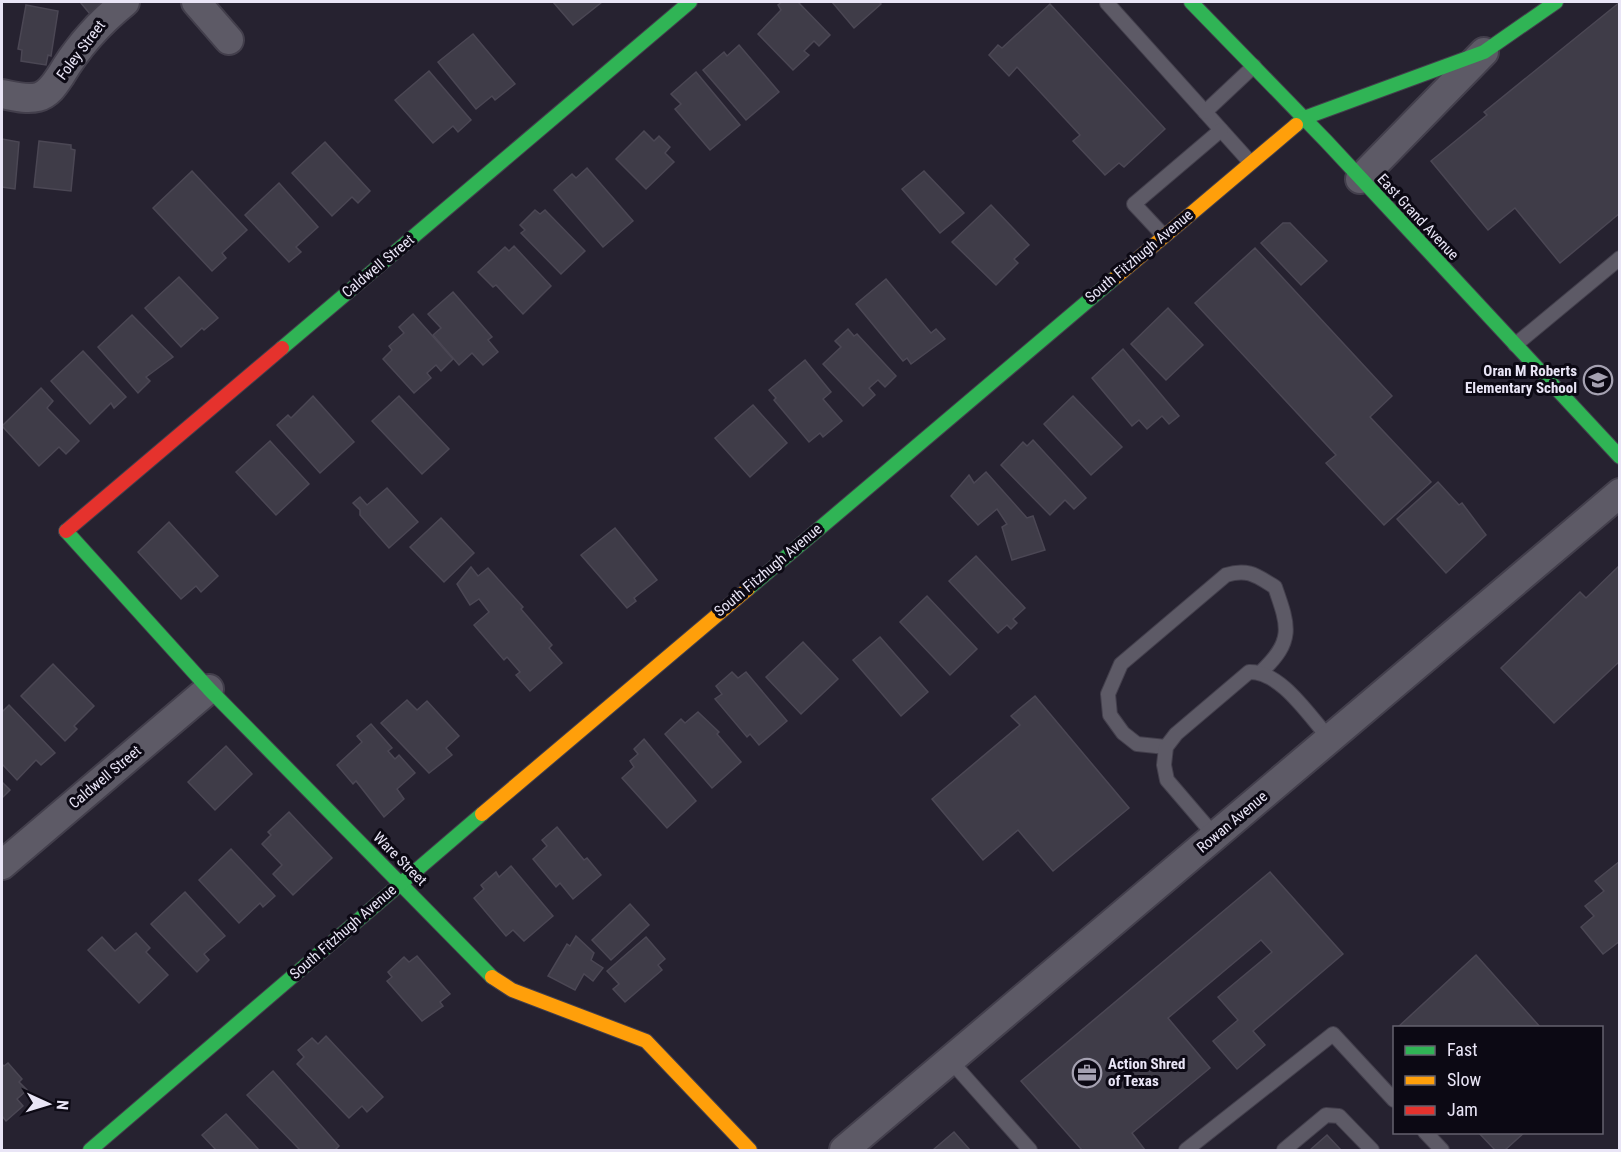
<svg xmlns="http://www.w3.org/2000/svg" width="1621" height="1152" viewBox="0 0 1621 1152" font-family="'Roboto Condensed',sans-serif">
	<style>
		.building { fill: #3f3c48; stroke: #4b4754; stroke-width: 1.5 }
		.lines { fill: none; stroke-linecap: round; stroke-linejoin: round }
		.lane-casing { stroke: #433f4c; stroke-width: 16 }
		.street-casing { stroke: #433f4c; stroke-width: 32 }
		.fast-casing { stroke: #433f4c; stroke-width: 16 }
		.slow-casing { stroke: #433f4c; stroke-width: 16 }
		.jam-casing { stroke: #433f4c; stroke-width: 16 }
		.lane { stroke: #5d5a66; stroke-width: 14 }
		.street { stroke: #5d5a66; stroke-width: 28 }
		.fast { stroke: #30b455; stroke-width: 14 }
		.slow { stroke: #ff9f0a; stroke-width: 14 }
		.jam { stroke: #e5322d; stroke-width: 14 }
		.labels { text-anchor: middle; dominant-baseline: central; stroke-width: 6; stroke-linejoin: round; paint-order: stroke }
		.street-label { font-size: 15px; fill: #e9e5f6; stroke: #0c0914 }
		.poi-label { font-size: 15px; font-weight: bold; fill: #e9e5f6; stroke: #0c0914; text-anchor: end }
	</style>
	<rect width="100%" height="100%" fill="#262230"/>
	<g class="building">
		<polygon points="80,2 105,2 90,14"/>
		<polygon points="553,2 602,2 573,25"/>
		<polygon points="782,2 798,2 830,35 819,46 814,41 804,51 809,55 793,70 758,34 781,10 778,5"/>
		<polygon points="832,2 879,2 881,4 854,28"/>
		<polygon points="1620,2 1620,213 1560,263 1515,208 1488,230 1431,161 1487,115 1484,112"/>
		<polygon points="1050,4 1165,129 1124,167 1119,163 1105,175 1073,141 1080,135 1017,67 1009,76 989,55 998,45 1002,48"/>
		<polygon points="26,5 58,11 51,56 48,55 46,65 21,61 22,50 18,49"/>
		<polygon points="473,34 515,84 495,100 492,96 476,109 438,62"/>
		<polygon points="739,45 779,92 746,120 703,70 724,52 727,56"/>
		<polygon points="429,71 471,120 458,132 453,126 433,143 395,100"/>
		<polygon points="696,72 740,125 710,150 675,109 681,104 671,94"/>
		<polygon points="644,131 654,141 659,136 670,147 665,153 674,162 646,189 616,159"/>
		<polygon points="2,139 19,142 15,189 2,187"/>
		<polygon points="39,141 71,145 71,149 75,150 71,191 34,187"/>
		<polygon points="325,142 370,191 358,203 352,197 332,216 292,173"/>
		<polygon points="587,168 633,221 603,247 554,190 572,174 576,178"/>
		<polygon points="192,171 247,230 222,253 226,258 212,271 153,208"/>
		<polygon points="924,171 964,213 940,233 902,189"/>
		<polygon points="279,183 318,227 296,247 301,252 289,262 245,215"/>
		<polygon points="991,205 1029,245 1014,259 1018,263 996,285 952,242"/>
		<polygon points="535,210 540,214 545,210 585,251 561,274 521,233 525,230 520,225"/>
		<polygon points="1283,223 1290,223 1327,261 1301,285 1261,243"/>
		<polygon points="514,246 551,286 523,314 496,285 493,287 478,272 505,247 509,251"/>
		<polygon points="1255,248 1392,396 1370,417 1431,482 1384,525 1326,463 1336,455 1195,303"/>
		<polygon points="179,277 218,318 204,330 202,328 181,347 145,308"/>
		<polygon points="886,279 931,333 936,329 945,339 911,364 907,358 903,361 856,304"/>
		<polygon points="453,292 492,337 488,340 498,352 483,365 472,353 459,365 433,335 441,328 428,314"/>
		<polygon points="1168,308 1203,345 1166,380 1131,344"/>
		<polygon points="413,314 453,359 441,371 436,365 427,373 431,378 414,393 383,359 392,350 389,346 404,333 399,327"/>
		<polygon points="132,315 173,357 146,377 150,381 138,393 98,347"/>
		<polygon points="848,329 854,336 857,334 896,376 885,387 878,380 869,388 875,395 863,406 823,364 841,347 835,341"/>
		<polygon points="1123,349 1179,416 1169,424 1162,416 1147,429 1139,420 1132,426 1092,378"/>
		<polygon points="83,351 126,397 114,408 111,403 90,424 51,381"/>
		<polygon points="805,360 831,392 823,399 842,421 823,437 820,433 809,442 774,400 776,398 769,390"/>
		<polygon points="41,388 53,401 47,408 79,441 66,454 59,447 39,466 2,426"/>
		<polygon points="313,396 354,442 320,473 277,425 288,415 291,418"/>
		<polygon points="399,396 449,449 422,474 372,421"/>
		<polygon points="1073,396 1122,447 1091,475 1044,424"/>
		<polygon points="753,405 787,443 750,477 715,438"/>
		<polygon points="1033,440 1086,498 1074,509 1065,500 1050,515 1001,465 1023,442 1027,446"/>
		<polygon points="270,441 309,484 276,515 236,472"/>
		<polygon points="986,472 1027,518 1033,516 1045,550 1012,560 1002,527 1007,524 997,509 978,525 951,496 969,475 974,483"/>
		<polygon points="1438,482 1459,505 1462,503 1486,535 1446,573 1397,519"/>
		<polygon points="387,488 418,522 389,548 360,515 360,510 353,503 360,497 367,505"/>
		<polygon points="441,518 474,553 444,582 410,547"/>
		<polygon points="169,522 218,576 201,592 196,586 181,599 138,552"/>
		<polygon points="615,528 657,580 634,598 636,601 627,608 581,555"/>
		<polygon points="976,556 1025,608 1013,619 1017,623 1011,629 1007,625 998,633 949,581"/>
		<polygon points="1620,565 1620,661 1554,723 1501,668 1580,592 1586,598"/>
		<polygon points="471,567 478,576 488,568 523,607 521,609 552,645 549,648 562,663 530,691 516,675 520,672 507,657 504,660 474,625 489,612 479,599 470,605 457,584"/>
		<polygon points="927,596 977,649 950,675 900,622"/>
		<polygon points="880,637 928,692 901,716 853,660"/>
		<polygon points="803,642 838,679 801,714 766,677"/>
		<polygon points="53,664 94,706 74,726 77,729 65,741 21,696"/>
		<polygon points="732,672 738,678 746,672 787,721 759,745 750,734 747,737 715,699 722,694 716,686"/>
		<polygon points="1035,696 1129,808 1053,871 1018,830 983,860 932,799 1020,725 1011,716"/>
		<polygon points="407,700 417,710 427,701 459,736 446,748 452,755 429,773 381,723"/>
		<polygon points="9,705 55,753 41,765 36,760 17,780 2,764 2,712"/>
		<polygon points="698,712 719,732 717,734 741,762 712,788 665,734 681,719 685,723"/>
		<polygon points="371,724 392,748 388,751 395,759 399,755 415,773 397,789 404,799 384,817 356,781 353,784 337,765 362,742 357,736"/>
		<polygon points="644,739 696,801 667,828 622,778 634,767 630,761 638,754 634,749"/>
		<polygon points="226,746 252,774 215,810 188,782"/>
		<polygon points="2,782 10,790 2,798"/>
		<polygon points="289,812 332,858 293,895 273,874 282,865 262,844 271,835 268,832"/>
		<polygon points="557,827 584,860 587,858 601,875 573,899 560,883 556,887 533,859 547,846 542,840"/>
		<polygon points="231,849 275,896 263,907 260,903 239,923 199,880"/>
		<polygon points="1620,861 1620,941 1603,954 1581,927 1594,916 1585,906 1604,891 1595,881"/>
		<polygon points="511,866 553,916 524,941 513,930 506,936 474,898 484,889 481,885 496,872 499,877"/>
		<polygon points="1270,872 1343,954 1253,1031 1265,1045 1237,1069 1213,1041 1238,1020 1218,997 1272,952 1261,940 1168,1018 1210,1068 1132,1133 1145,1150 1082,1150 1021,1081"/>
		<polygon points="185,892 225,936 204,954 209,960 197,972 151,924"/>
		<polygon points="630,904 649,925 611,960 592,940"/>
		<polygon points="136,933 150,948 146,952 168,975 139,1003 88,950 102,937 115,951"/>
		<polygon points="576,936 594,953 591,960 603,968 593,981 584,974 575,990 548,976 567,944 570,946"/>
		<polygon points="646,937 665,959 658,965 662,970 625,1002 613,989 619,984 607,971"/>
		<polygon points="1476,955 1541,1028 1397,1028"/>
		<polygon points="417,956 450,994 440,1002 443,1006 422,1021 387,981 392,977 388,972 404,957 409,962"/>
		<polygon points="326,1036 383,1097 367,1112 362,1106 349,1118 297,1064 304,1057 298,1050 312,1038 318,1044"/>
		<polygon points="8,1063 22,1079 19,1082 27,1090 17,1099 23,1106 6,1121 2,1116 2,1064 4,1066"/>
		<polygon points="273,1071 339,1146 335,1150 300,1150 247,1095"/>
		<polygon points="226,1114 259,1150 216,1150 202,1135"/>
		<polygon points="954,1132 970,1150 933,1150"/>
		<polygon points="1478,1132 1525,1132 1505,1150 1495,1150"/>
		<polygon points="1327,1135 1341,1150 1310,1150"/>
	</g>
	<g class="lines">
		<g class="lane-casing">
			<g id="lane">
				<polyline points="1109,2 1107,3 1250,162"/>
				<polyline points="1205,112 1254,66"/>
				<polyline points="1163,235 1134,204 1221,130"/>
				<polyline points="1515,345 1620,258"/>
				<path d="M1166 747 1137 744 1123 733 1110 715 1108 694 1121 664 1226 575C1248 568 1257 576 1275 587 1289 627 1294 641 1261 672"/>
				<path d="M1215 836 1167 780 1164 765 1166 747 1176 734 1249 672C1281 671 1309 716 1330 739"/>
				<polyline points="950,1060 1030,1150"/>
				<polyline points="1425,1132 1442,1150"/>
				<polyline points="1186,1150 1333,1034 1394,1100"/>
				<polyline points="1284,1150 1326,1115 1339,1116 1372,1150"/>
			</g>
		</g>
		<g class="street-casing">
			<g id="street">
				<polyline points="196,2 229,40"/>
				<path d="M2 94C13 96 26 100 38 97 49 94 55 84 61 75 78 46 99 23 125 2"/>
				<polyline points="1360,179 1484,52"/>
				<polyline points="2,865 209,689"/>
				<polyline points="844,1150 1620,493"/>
			</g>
		</g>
		<g class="fast-casing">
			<g id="fast">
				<polyline points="1191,2 1327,142 1620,457"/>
				<polyline points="1296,125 1304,118 1484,52 1556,2"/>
				<polyline points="282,348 690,2"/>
				<polyline points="66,531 209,689 492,977"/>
				<polyline points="748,589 1115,278"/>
				<polyline points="90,1150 482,814"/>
			</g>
		</g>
		<g class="slow-casing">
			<g id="slow">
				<polyline points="1115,278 1296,125"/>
				<polyline points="482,814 748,589"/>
				<polyline points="492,977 512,990 646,1041 750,1150"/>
			</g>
		</g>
		<g class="jam-casing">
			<polyline id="jam" points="66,531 282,348"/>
		</g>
		<use href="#lane" class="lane"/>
		<use href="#street" class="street"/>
		<use href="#fast" class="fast"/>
		<use href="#slow" class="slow"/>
		<use href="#jam" class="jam"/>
	</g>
	<defs>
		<g id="school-ring" transform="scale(1.5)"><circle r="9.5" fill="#0c0914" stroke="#a5a1b1" stroke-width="1.5"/><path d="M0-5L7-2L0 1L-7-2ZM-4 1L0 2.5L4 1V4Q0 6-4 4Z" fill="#a5a1b1"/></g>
		<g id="office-ring" transform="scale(1.5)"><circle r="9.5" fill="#0c0914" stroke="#a5a1b1" stroke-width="1.5"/><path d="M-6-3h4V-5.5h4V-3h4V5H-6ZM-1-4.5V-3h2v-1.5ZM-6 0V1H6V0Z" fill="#a5a1b1"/></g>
	</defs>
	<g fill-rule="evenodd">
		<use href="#school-ring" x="1598" y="380"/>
		<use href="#office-ring" x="1087" y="1073"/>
	</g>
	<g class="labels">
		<g class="street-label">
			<text transform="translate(81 50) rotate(-53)">Foley Street</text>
			<text transform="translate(1418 217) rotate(47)">East Grand Avenue</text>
			<text transform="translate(1139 256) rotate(-40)">South Fitzhugh Avenue</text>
			<text transform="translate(378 266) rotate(-40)">Caldwell Street</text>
			<text transform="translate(768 570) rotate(-40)">South Fitzhugh Avenue</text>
			<text transform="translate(105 777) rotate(-40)">Caldwell Street</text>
			<text transform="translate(1232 822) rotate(-40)">Rowan Avenue</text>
			<text transform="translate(400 859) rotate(45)">Ware Street</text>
			<text transform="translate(343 932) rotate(-41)">South Fitzhugh Avenue</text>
		</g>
		<g class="poi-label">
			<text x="1577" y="371">Oran M Roberts<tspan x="1577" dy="17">Elementary School</tspan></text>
			<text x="1108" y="1064" text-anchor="start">Action Shred<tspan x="1108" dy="17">of Texas</tspan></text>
		</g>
	</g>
	<rect width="1621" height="1152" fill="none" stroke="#e9e5f6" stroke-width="6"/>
	<rect x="1393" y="1026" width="210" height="108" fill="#0c0914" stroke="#64616e" stroke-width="1.5"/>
	<rect x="1405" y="1046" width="30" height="9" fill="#30b455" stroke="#64616e" stroke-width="1.5"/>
	<text x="1447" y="1056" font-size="18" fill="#e9e5f6">Fast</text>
	<rect x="1405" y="1076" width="30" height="9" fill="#ff9f0a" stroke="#64616e" stroke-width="1.5"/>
	<text x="1447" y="1086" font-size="18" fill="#e9e5f6">Slow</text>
	<rect x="1405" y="1106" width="30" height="9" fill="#e5322d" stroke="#64616e" stroke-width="1.5"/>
	<text x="1447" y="1116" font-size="18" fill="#e9e5f6">Jam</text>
	<g transform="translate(48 1104) rotate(94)" stroke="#0c0914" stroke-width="4.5" paint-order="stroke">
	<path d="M0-4.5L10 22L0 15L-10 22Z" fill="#e9e5f6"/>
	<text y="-9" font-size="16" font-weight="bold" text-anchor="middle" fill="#e9e5f6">N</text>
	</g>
</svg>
